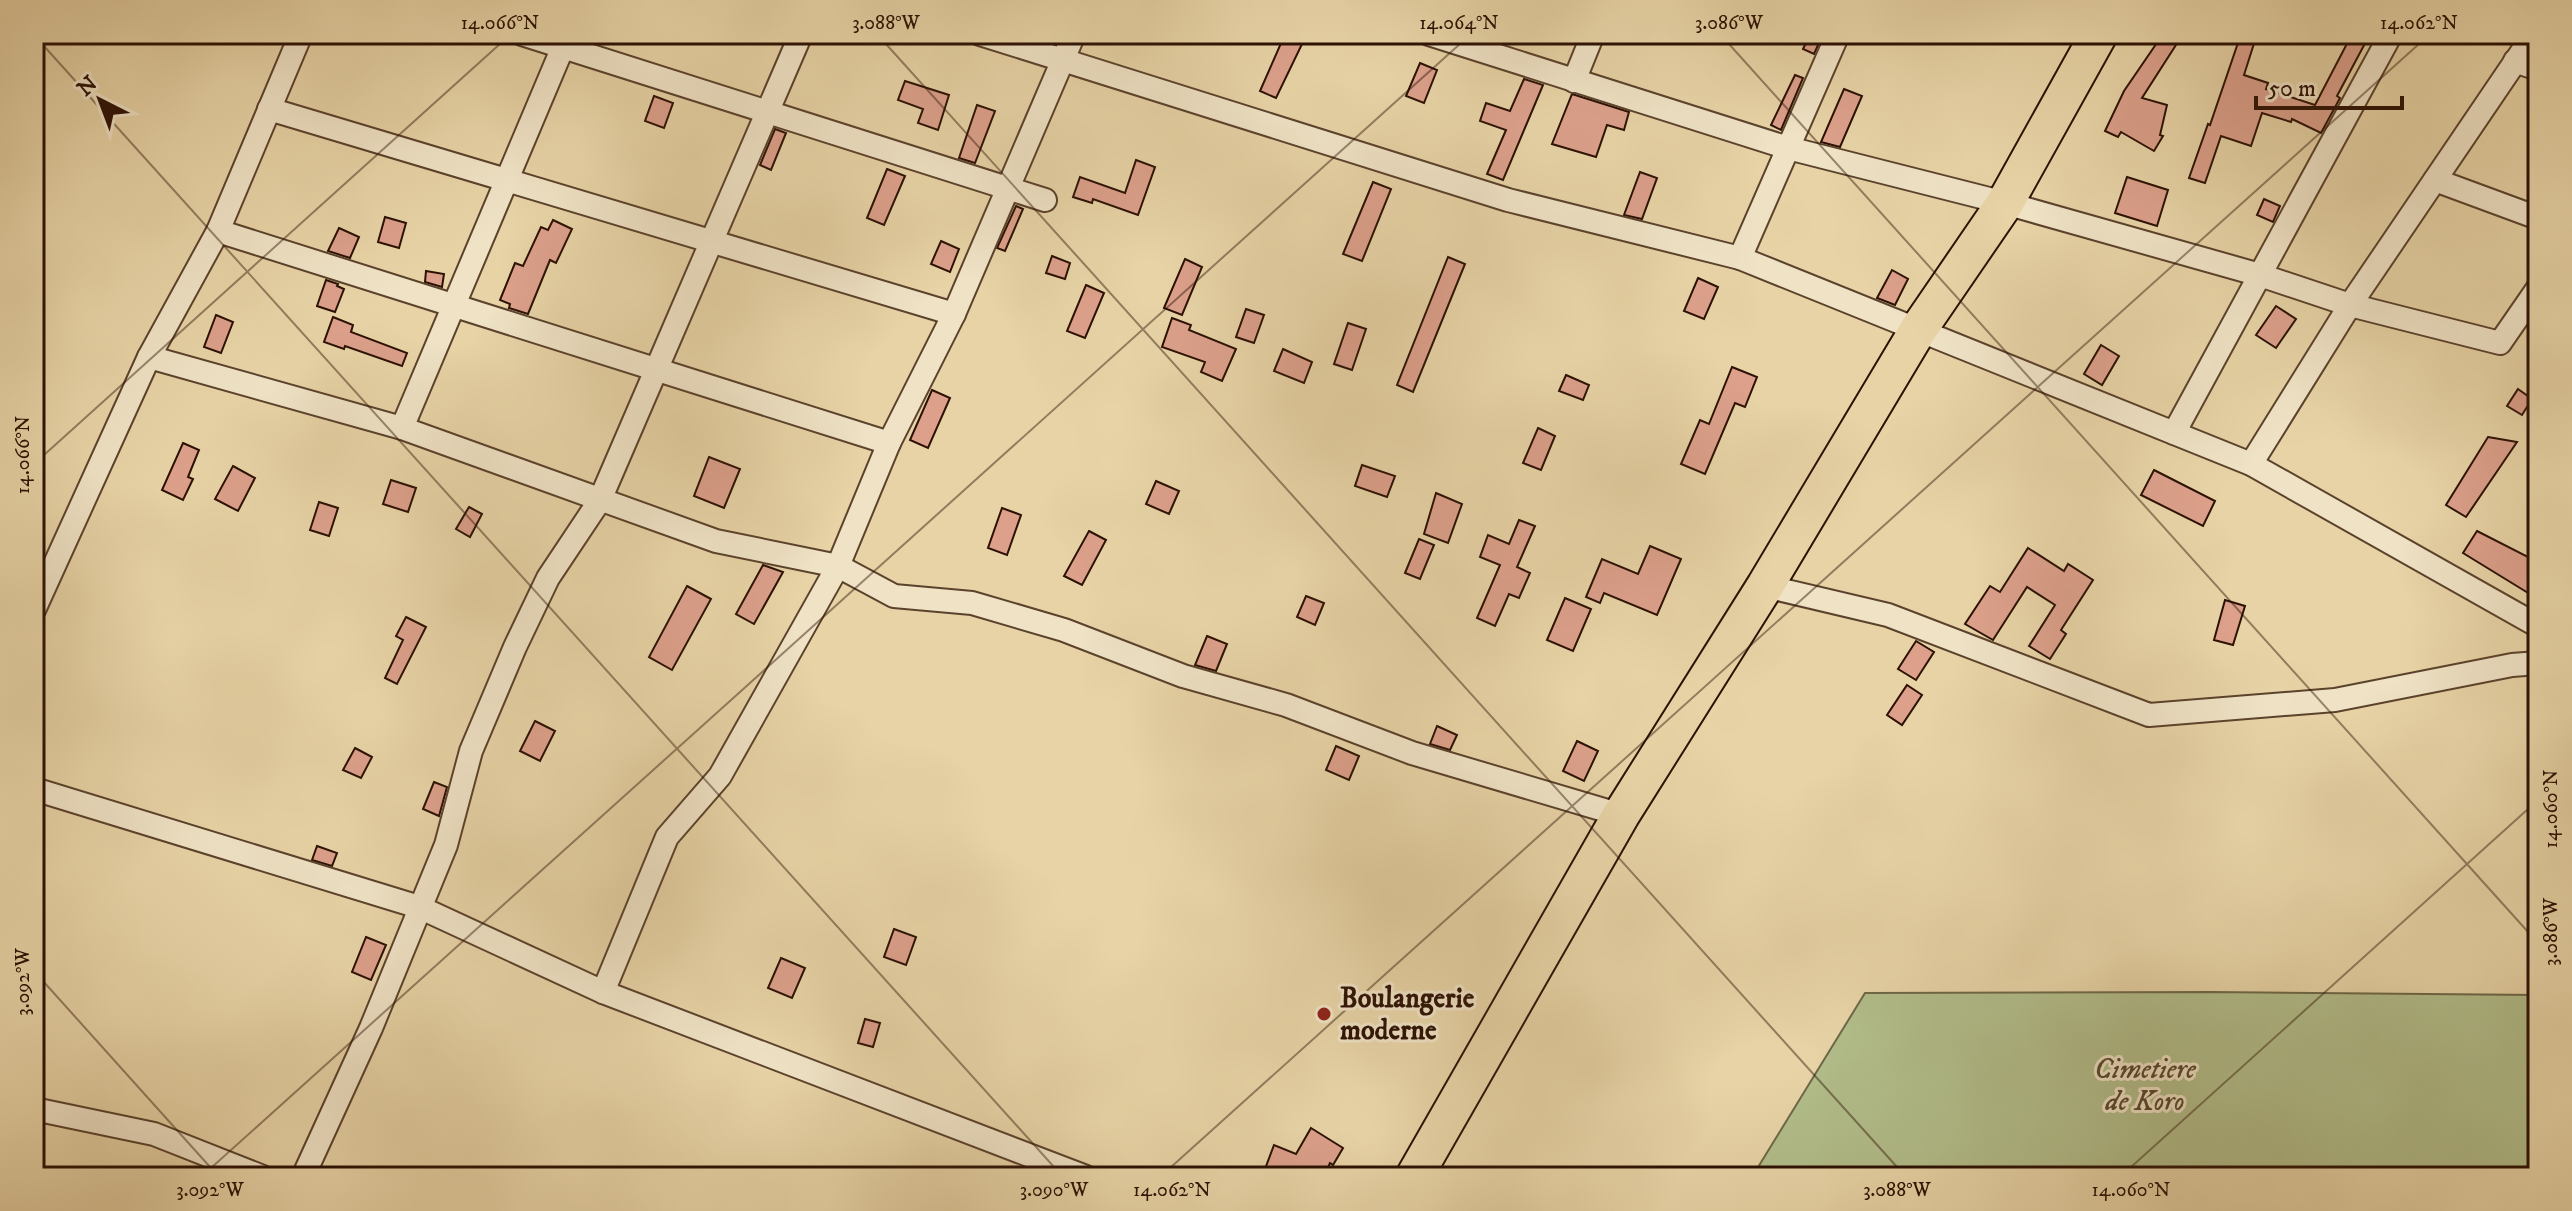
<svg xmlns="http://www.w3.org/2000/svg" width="2572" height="1211" viewBox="0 0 2572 1211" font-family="'IM FELL DW Pica',serif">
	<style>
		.green { fill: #b1bd8a; stroke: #6e6747; stroke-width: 2 }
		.building { fill: #dca08b; stroke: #2c1104; stroke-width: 2 }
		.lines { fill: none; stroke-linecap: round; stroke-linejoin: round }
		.street-casing { stroke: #5b422c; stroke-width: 26 }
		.primary-casing { stroke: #2c1104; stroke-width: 40 }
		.street { stroke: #efe2c5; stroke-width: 22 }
		.primary { stroke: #e7d3a6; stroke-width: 36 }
		.ticks { fill: none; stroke: #2c1104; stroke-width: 2; stroke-opacity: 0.45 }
		.poi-dot { fill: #8f2418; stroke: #efe2c5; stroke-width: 3 }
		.labels { text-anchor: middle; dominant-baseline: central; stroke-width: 6; stroke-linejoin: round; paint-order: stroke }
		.poi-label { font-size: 28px; font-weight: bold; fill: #2c1104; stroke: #efe2c5; text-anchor: start }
		.park-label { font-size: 28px; font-style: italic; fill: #54452c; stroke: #efe2c5 }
		.neatline { fill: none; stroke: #2c1104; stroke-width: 3 }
		.ticks-label { font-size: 20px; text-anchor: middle; fill: #2c1104 }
	</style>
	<rect width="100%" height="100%" fill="#e7d3a6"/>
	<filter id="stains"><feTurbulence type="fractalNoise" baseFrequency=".0025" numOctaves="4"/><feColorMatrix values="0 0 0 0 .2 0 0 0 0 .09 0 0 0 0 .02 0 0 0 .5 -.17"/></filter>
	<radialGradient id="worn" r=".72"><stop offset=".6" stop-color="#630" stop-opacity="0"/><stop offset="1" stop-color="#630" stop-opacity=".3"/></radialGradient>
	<polygon class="green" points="2211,992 2538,995 2538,1177 1752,1177 1865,993"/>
	<g class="building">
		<polygon points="1285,34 1303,42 1276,98 1260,91"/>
		<polygon points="1810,34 1823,34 1814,54 1803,49"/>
		<polygon points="2163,34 2183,34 2142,98 2167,105 2160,135 2163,136 2154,151 2121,132 2118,137 2105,131 2124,91"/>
		<polygon points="2241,34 2257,34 2244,75 2268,83 2266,89 2315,105 2352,34 2370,34 2337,96 2340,98 2321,133 2292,119 2291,122 2262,113 2251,146 2221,136 2205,183 2189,178 2208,124 2210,125"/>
		<polygon points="1420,63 1437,70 1424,103 1406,96"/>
		<polygon points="1795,75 1803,78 1781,130 1771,125"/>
		<polygon points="1524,79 1543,85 1503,180 1487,174 1506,130 1480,121 1486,103 1510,111"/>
		<polygon points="905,81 949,95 938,130 918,123 923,109 898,100"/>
		<polygon points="1844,89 1862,96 1840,147 1821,142"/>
		<polygon points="1572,94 1629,112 1624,130 1607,125 1596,157 1552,144"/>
		<polygon points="654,96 673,103 664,128 645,121"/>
		<polygon points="977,105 995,111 975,163 959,158"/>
		<polygon points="775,129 786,133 771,170 760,165"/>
		<polygon points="1136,160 1155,167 1138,215 1093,199 1092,203 1073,197 1080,177 1125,193"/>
		<polygon points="887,169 905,176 884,225 867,218"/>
		<polygon points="1640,172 1657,178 1642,219 1624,215"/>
		<polygon points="2127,177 2168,190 2157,226 2115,213"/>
		<polygon points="1373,182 1391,189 1362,261 1343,254"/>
		<polygon points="2264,199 2280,206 2273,222 2257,215"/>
		<polygon points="1016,206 1023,209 1005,251 997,248"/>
		<polygon points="385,217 406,223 399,248 378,242"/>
		<polygon points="553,220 572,229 556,263 550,260 528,314 509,308 510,304 500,300 515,263 523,266 541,227 548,230"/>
		<polygon points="339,228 359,237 350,258 328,251"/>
		<polygon points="941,241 959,249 950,272 931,264"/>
		<polygon points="1052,256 1070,263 1065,279 1046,273"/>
		<polygon points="1448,257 1465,264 1413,392 1397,385"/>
		<polygon points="1185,259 1202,267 1182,315 1164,308"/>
		<polygon points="1892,270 1908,279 1895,305 1877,298"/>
		<polygon points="426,271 444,274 442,287 425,282"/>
		<polygon points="1698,278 1718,287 1704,319 1684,311"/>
		<polygon points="326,280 338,284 337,286 344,289 335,312 317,306"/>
		<polygon points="1086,285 1104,293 1085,338 1067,331"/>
		<polygon points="2276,306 2296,319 2276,348 2256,335"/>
		<polygon points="1246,309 1264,315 1254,343 1236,337"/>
		<polygon points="216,315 233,322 221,353 204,347"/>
		<polygon points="333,317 353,325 351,332 407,353 402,366 345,346 344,349 324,342"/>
		<polygon points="1172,318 1191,325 1189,330 1236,349 1222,381 1201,372 1205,362 1162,347"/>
		<polygon points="1348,323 1366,329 1352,370 1334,364"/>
		<polygon points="2101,345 2119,356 2102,385 2084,374"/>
		<polygon points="1283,349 1312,362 1304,383 1274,371"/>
		<polygon points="1732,367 1757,377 1745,407 1735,403 1705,474 1681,464 1700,420 1709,424"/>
		<polygon points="1566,375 1589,385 1583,400 1559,391"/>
		<polygon points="2518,389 2532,399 2522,415 2507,406"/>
		<polygon points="932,390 950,398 928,448 910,440"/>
		<polygon points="1538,428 1555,436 1541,470 1523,463"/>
		<polygon points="2488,437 2517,442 2466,517 2446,505"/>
		<polygon points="183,443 199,450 188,477 193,479 183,500 162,490"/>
		<polygon points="709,457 740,469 724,508 694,496"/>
		<polygon points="1362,465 1395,476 1387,497 1355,486"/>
		<polygon points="233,466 255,478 238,511 215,499"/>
		<polygon points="2154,470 2215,501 2203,526 2141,495"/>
		<polygon points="391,480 416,488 408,512 383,504"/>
		<polygon points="1156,481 1179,491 1169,514 1146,504"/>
		<polygon points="1436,493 1462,504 1448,543 1424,534"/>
		<polygon points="319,502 338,508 329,536 310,530"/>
		<polygon points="469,507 482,514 470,537 456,529"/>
		<polygon points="1002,508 1021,515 1007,555 988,548"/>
		<polygon points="1519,520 1535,526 1517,567 1530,573 1519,598 1509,594 1495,626 1477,618 1500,565 1480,557 1488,535 1509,544"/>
		<polygon points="1089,531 1106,540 1082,585 1064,576"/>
		<polygon points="2477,531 2538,562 2538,599 2463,553"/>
		<polygon points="1419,539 1434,545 1420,579 1405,573"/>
		<polygon points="1650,546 1681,559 1657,615 1604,593 1600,603 1586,597 1602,559 1638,574"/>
		<polygon points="2028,548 2064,571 2068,564 2093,580 2061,630 2066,634 2050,659 2029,646 2055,605 2027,587 1993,640 1965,624 1990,586 2000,592"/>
		<polygon points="763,565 783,572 754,624 736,614"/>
		<polygon points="687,586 711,599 672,670 649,657"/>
		<polygon points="1306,596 1324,603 1315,625 1297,617"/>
		<polygon points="1565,598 1591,609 1573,651 1547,640"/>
		<polygon points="2225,600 2245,606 2233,645 2214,640"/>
		<polygon points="406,617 426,627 397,684 385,678 403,640 396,636"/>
		<polygon points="1207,636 1227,644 1216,671 1195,665"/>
		<polygon points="1916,641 1934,652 1916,680 1898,669"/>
		<polygon points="1907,685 1922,695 1902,725 1887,715"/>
		<polygon points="535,721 555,731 540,761 520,751"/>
		<polygon points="1437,726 1457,735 1450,750 1430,744"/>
		<polygon points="1577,741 1598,751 1584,781 1563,771"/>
		<polygon points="1336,746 1359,756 1349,780 1326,770"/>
		<polygon points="355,748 372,757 361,778 343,770"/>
		<polygon points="434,782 447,787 439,816 423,809"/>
		<polygon points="317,846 337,853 332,866 312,860"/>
		<polygon points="894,929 916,937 906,965 884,957"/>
		<polygon points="366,937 386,945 371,980 352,972"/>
		<polygon points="781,958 805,968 792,998 768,988"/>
		<polygon points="865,1019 880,1023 873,1047 858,1043"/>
		<polygon points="1311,1128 1343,1148 1333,1165 1330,1163 1324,1177 1262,1177 1274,1145 1296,1154"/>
	</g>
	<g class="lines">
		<g class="street-casing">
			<g id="street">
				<polyline points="522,34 1045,200"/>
				<polyline points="980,34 1508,200 1740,258 2174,433 2391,34"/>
				<polyline points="1429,34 1788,148 2005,203 2260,275 2350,305 2500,343 2538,288"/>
				<polyline points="2515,61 2538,69"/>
				<polyline points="1574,81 1593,34"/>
				<polyline points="269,109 954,314"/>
				<polyline points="2435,180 2538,218"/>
				<polyline points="218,231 889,443"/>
				<polyline points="1740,258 1838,34"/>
				<polyline points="149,357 402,428 716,541 838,566 894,596 972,603 1064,630 1183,676 1286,705 1412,753 1621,815"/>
				<polyline points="402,428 568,35"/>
				<polyline points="2174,433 2251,464 2538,626"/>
				<polyline points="2251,464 2350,305 2534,34"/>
				<polyline points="1765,586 1888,615 2149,715 2335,700 2512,665 2538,663"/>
				<polyline points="34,610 149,357 218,231 301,34"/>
				<polyline points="34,789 419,907 603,992 1086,1177"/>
				<polyline points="603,992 667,837 720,776 838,566 889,443 954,314 1074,34"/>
				<polyline points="34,1109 154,1134 263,1177"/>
				<polyline points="303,1177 371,1028 446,845 471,751 515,647 548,578 600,500 801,34"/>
			</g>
		</g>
		<g class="primary-casing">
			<polyline id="primary" points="1414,1177 1621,815 1765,586 1918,330 2005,203 2099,34"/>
		</g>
		<use href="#street" class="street"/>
		<use href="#primary" class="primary"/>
	</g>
	<path class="ticks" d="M877 34 1906 1177M1720 34 2538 943M34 35 1063 1177M34 464 511 34M34 971 219 1177M201 1177 1471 34M1160 1177 2430 34M2120 1177 2538 800"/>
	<circle class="poi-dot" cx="1324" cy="1014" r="8"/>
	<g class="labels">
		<g class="poi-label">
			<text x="1340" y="998">Boulangerie<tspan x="1340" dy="32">moderne</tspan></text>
		</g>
		<g class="park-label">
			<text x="2145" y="1069">Cimetiere<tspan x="2145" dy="32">de Koro</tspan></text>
		</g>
	</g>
	<rect width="2572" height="1211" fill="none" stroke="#e7d3a6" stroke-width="88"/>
	<g transform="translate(100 100) rotate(318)" stroke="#efe2c5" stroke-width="6" paint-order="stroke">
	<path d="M0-6L14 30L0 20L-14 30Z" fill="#2c1104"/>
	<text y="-12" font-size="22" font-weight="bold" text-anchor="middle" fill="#2c1104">N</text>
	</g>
	<path d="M2256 96v12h146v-12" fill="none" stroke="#2c1104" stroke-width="4"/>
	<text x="2268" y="96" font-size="24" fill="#2c1104" stroke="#efe2c5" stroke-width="6" paint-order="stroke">50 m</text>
	<rect x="44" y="44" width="2484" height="1123" class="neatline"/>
	<g class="ticks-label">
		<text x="500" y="29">14.066°N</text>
		<text x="886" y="29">3.088°W</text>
		<text x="1459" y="29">14.064°N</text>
		<text x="1729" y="29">3.086°W</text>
		<text x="2419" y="29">14.062°N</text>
		<text transform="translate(22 455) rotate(-90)" y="7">14.066°N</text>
		<text transform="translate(2550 809) rotate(-90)" y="7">14.060°N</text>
		<text transform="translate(2550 932) rotate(-90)" y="7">3.086°W</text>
		<text transform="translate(22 982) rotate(-90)" y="7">3.092°W</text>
		<text x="210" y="1196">3.092°W</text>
		<text x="1054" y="1196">3.090°W</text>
		<text x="1172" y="1196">14.062°N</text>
		<text x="1897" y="1196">3.088°W</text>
		<text x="2131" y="1196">14.060°N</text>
	</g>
	<rect width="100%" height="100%" filter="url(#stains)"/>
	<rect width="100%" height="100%" fill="url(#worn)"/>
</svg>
